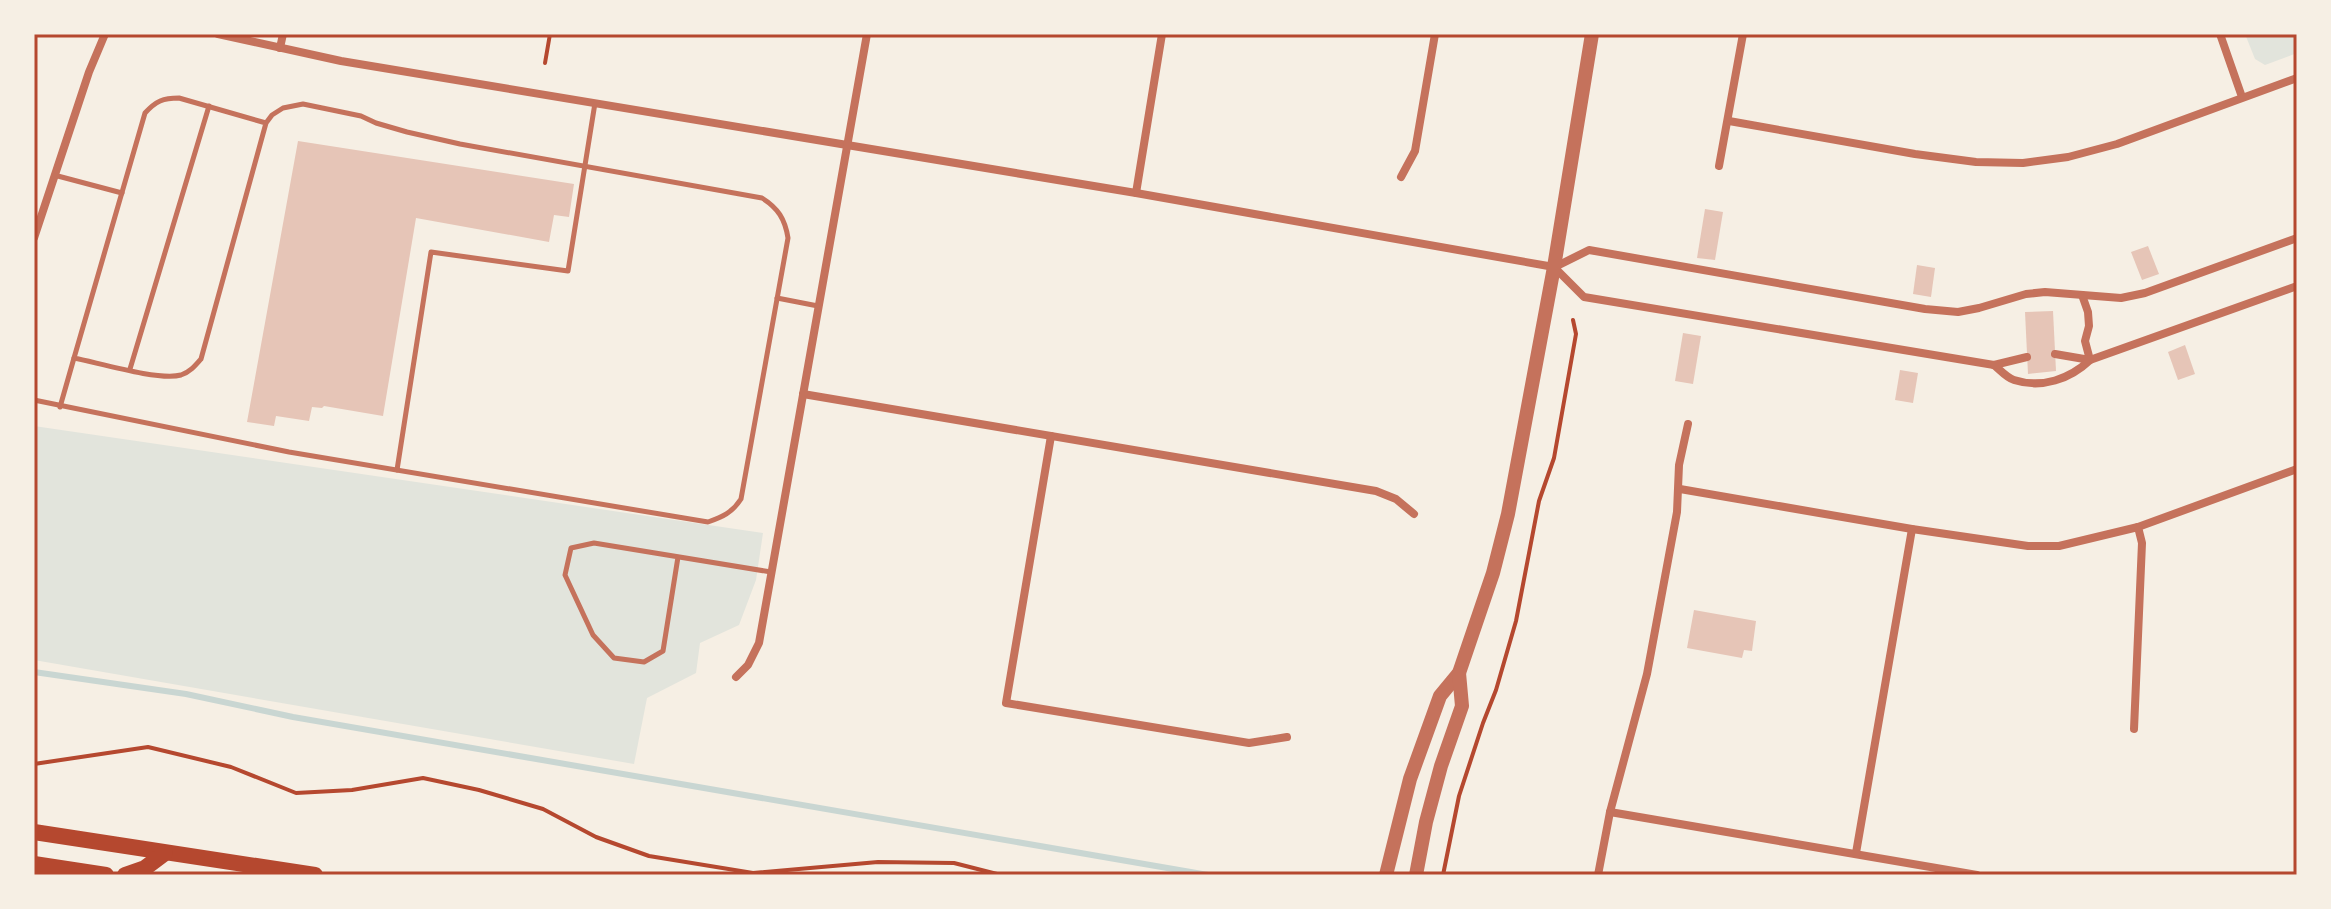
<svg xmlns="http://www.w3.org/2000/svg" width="2331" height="909" viewBox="0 0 2331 909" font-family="Overpass,sans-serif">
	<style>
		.green { fill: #e2e4dc }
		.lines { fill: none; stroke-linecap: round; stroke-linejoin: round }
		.stream { stroke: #c9d6d2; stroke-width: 6 }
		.building { fill: #e6c5b7 }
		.path { stroke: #b5482f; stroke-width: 4 }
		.service { stroke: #c5725c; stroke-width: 5 }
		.minor { stroke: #c5725c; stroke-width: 8 }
		.tertiary { stroke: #c5725c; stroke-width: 14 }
		.primary { stroke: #b5482f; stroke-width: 16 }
		.neatline { fill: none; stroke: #b5482f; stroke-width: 3 }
	</style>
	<rect width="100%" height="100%" fill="#f6efe4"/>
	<g class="green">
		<polygon points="2245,34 2297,34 2297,53 2265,65 2255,59"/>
		<polygon points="34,426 763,533 756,580 739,625 700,643 696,673 647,698 634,764 34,660"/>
	</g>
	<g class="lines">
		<polyline class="stream" points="34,672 186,694 293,717 1208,875"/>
	</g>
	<g class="building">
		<polygon points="298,141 574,184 569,217 554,215 549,242 416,218 383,416 324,406 322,408 312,407 309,421 276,416 274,426 247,422"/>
		<polygon points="1705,209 1723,212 1715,260 1697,258"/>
		<polygon points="2148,246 2159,274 2142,280 2131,252"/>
		<polygon points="1917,265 1935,268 1931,297 1913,294"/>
		<polygon points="2053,311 2056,371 2028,374 2025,312"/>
		<polygon points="1683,333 1701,336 1693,384 1675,381"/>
		<polygon points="2185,345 2195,374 2178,380 2168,352"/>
		<polygon points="1900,370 1918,373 1913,403 1895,400"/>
		<polygon points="1694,610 1756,621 1752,651 1744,650 1742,658 1687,648"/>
	</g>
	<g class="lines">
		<g class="path">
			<polyline points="545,63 550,34"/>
			<polyline points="34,764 148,747 231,767 296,793 352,790 423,778 479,790 543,809 596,837 649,856 753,873 878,862 954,863 1001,875"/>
			<polyline points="1443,875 1459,796 1483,723 1496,690 1516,621 1539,501 1554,458 1576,334 1573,320"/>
		</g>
		<g class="service">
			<polyline points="54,175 122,193"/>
			<polyline points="777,298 818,306"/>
			<polyline points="130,369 209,106"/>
			<path d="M34 400 289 452 708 522C722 517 732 513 741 499L788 238C785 219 778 208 762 198L460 144 407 132 376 123 361 116 303 104 283 108 272 115 266 123 201 359C195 366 190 372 181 375 159 381 99 363 74 358L145 113C156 101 163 98 179 98L266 123"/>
			<polyline points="60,407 74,358"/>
			<polyline points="397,470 431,252 568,271 595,103"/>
			<polyline points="678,557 663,651 644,662 614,658 593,635 565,575 571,548 594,543 771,572"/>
		</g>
		<g class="minor">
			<polyline points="218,34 341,61 1136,193 1554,267"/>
			<polyline points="2220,34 2242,97"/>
			<polyline points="280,48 283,34"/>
			<polyline points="1729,121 1915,154 1976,162 2023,163 2068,157 2117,144 2297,78"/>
			<polyline points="1719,166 1743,34"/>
			<polyline points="1401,177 1415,151 1435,34"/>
			<polyline points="1136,193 1162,34"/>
			<polyline points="34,238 89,72 105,34"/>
			<polyline points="1555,267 1589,250 1925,309 1958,312 1979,308 2026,294 2045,292 2121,298 2145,293 2297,238"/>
			<path d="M1555 268 1584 297 1994 365C2000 370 2007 378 2014 380 2042 389 2070 379 2090 360L2085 341 2089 326 2088 312 2082 295"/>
			<polyline points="2055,354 2090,360 2297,286"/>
			<polyline points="1994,365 2027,357"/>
			<polyline points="803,394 1376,491 1396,499 1414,514"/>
			<polyline points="1051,436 1006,703 1249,743 1287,737"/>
			<polyline points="1680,489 1912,529 2028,546 2059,546 2138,527 2297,469"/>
			<polyline points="736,677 748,665 759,643 867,34"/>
			<polyline points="2134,729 2142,543 2138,527"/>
			<polyline points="1610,812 1977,875"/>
			<polyline points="1856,853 1912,529"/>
			<polyline points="1598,875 1610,812 1647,674 1677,512 1679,465 1688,424"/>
		</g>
		<g class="tertiary">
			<polyline points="1386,875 1410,779 1440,696 1459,673 1493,573 1508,514 1554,267 1592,34"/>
			<polyline points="1416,875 1426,822 1441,766 1462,706 1459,673"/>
		</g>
		<g class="primary">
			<polyline points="34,832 315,875"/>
			<polyline points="34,864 106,875"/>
			<polyline points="125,875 145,868 165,853"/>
		</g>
	</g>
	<rect width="2331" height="909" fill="none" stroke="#f6efe4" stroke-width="72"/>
	<rect x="36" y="36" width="2259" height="837" class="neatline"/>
</svg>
